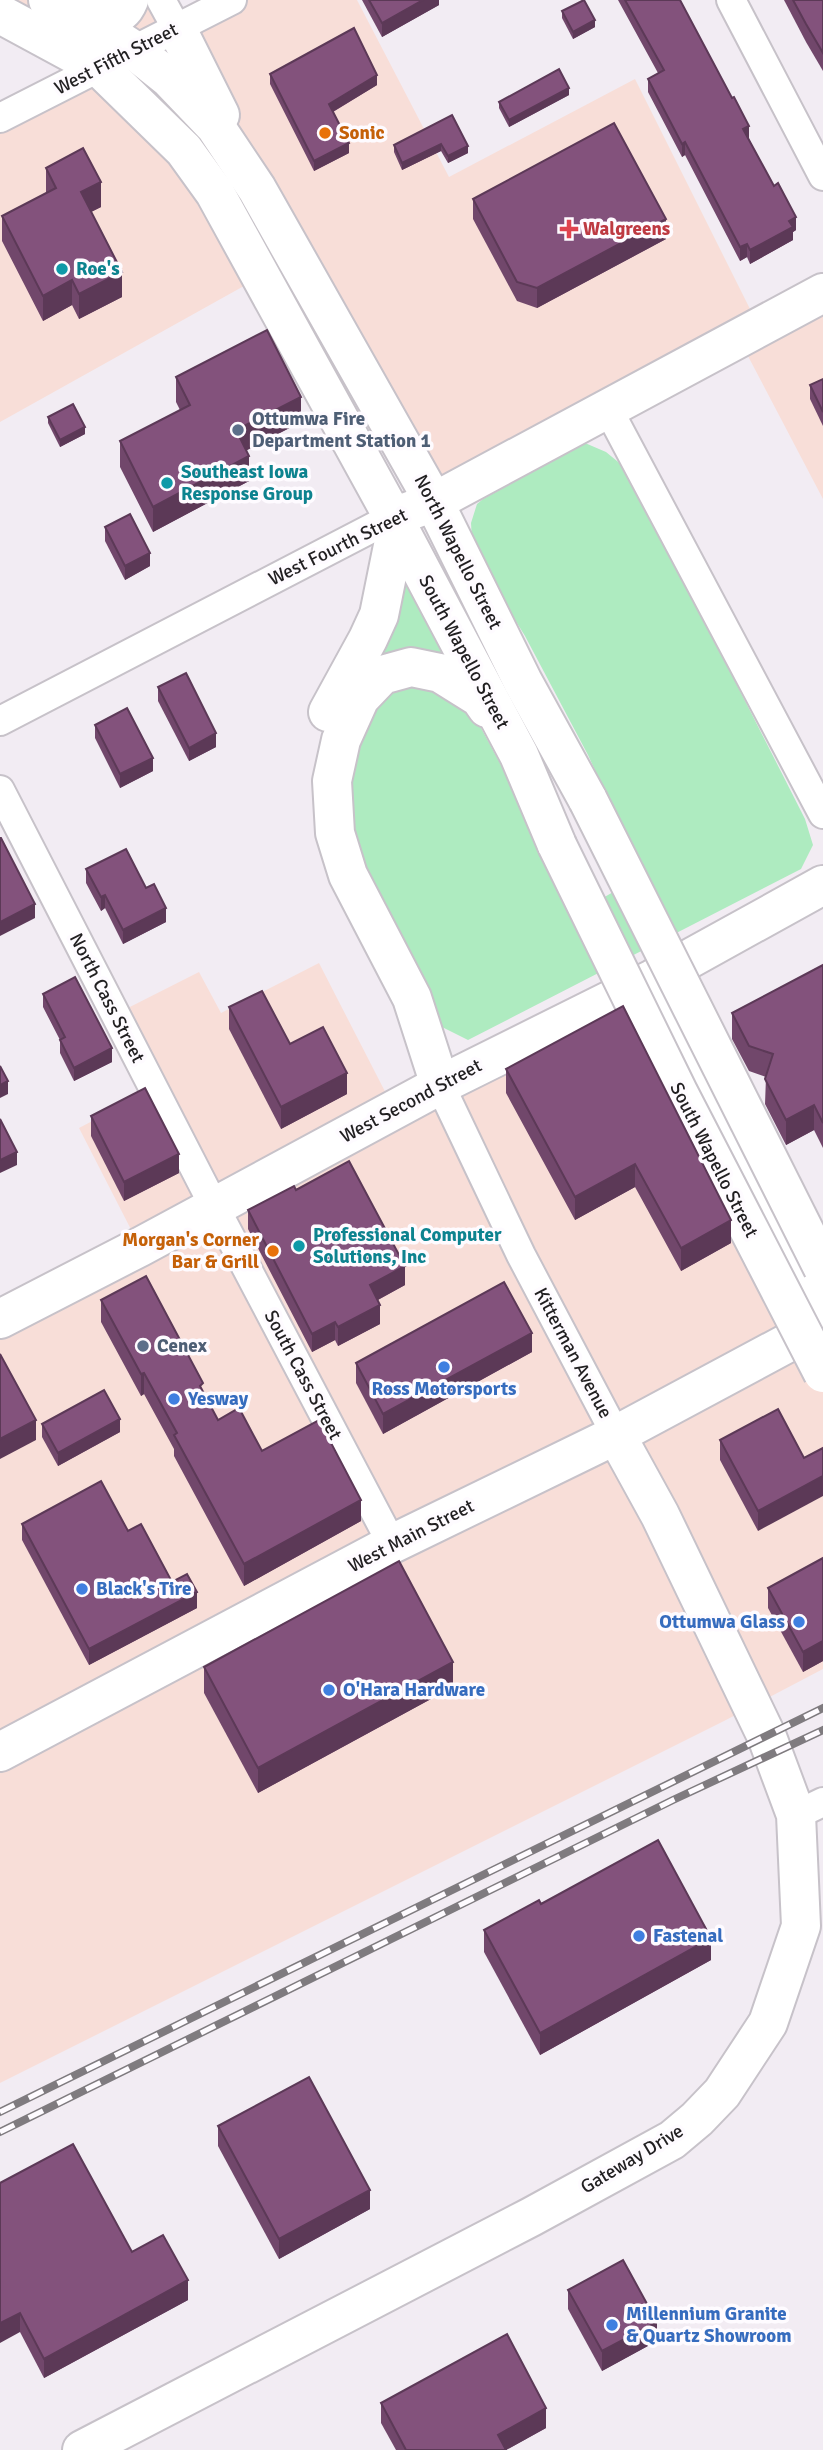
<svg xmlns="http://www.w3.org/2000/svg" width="823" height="2450" viewBox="0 0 823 2450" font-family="Signika,sans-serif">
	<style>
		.commercial { fill: #f8ded8 }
		.green { fill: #aeebc0 }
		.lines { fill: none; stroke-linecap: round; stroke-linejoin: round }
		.street-casing { stroke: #c7c2c9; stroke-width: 32 }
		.secondary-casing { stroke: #c7c2c9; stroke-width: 42 }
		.highway-casing { stroke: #c7c2c9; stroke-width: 42 }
		.street { stroke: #fff; stroke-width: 28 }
		.secondary { stroke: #fff; stroke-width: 38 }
		.highway { stroke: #fff; stroke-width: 38 }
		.rail-casing { stroke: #7f7b7f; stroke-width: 8 }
		.rail { stroke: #fefbff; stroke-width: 5; stroke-dasharray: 16; stroke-linecap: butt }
		.highway-bridge-casing { stroke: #c7c2c9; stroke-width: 42; stroke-linecap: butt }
		.highway-bridge { stroke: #fff; stroke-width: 38 }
		.wall { fill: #71476b }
		.shaded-wall { fill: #5c3957 }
		.building { fill: #83527c; stroke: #5c3957; stroke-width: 2 }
		.food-dot { fill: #e8710a; stroke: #fefbff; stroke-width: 2.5 }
		.health-dot { fill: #e0444e; stroke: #fefbff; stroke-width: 2.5 }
		.culture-dot { fill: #0f9aa8; stroke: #fefbff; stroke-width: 2.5 }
		.service-dot { fill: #5c6f8a; stroke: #fefbff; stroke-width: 2.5 }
		.shop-dot { fill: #3f7fe0; stroke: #fefbff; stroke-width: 2.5 }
		.labels { text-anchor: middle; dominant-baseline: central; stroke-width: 7; stroke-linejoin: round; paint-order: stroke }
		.street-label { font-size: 19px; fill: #211f21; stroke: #fefbff }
		.food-label { font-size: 19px; font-weight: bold; fill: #c56008; stroke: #fefbff; text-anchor: start }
		.health-label { font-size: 19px; font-weight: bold; fill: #be3a42; stroke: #fefbff; text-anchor: start }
		.culture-label { font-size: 19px; font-weight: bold; fill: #0d838f; stroke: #fefbff; text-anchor: start }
		.service-label { font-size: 19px; font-weight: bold; fill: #4e5e75; stroke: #fefbff; text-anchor: start }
		.shop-label { font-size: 19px; font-weight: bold; fill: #366cbe; stroke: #fefbff; text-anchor: start }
	</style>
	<rect width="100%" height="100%" fill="#f2ecf3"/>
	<g class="commercial">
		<polygon points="0,0 161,0 177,29 232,0 357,0 449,177 635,79 759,327 823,293 823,499 739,339 434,502 294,258 0,422 0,118 100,68"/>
		<polygon points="319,963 394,1109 653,979 823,1312 823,1669 724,1721 0,2083 0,1319 140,1247 79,1128 154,1089 116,1014 199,972 221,1013"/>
	</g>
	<g class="green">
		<polygon points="585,443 606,452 628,470 805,819 813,845 801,869 468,1040 442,1027 365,882 348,816 356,751 370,713 385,693 423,682 474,715 580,911 643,875 588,755 525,636 480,563 472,541 471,523 477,504 483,499"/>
		<path d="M400 573 447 656C408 644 403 652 369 669Z"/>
	</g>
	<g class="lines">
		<g class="street-casing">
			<g id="street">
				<polyline points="161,0 177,29"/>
				<polyline points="731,0 823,176"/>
				<polyline points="0,118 232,0"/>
				<polyline points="608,409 823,814"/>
				<polyline points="0,721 393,517"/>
				<polyline points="0,790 214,1206 392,1544"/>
				<polyline points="653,979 823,1312"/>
				<polyline points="440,1085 521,1255 616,1435"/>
				<polyline points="796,1815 823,1802"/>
			</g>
		</g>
		<g class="secondary-casing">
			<g id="secondary">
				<polyline points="393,517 434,502 823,293"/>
				<polyline points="0,1319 140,1247 440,1085 653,979 823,885"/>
				<polyline points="0,1752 392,1544 616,1435 823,1324"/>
				<polyline points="82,2450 531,2217 672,2140 697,2119 722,2093 768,2023 801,1926 796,1815 767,1737 660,1515 616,1435"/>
			</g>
		</g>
		<g class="highway-casing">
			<g id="highway">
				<polyline points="48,0 80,15 135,51 170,79 215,126 257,189 434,502 523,682 588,800"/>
				<path d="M74 12C95 17 119 25 129 0"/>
				<polyline points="0,14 100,68 184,150 215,193 393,517 519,755 557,845"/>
				<polyline points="177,29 220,115"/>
				<polyline points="328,712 368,639 379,615 397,526"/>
				<polyline points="440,1085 412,998 348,875 335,833 332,781 341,740 360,698 382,675 411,667 440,673 480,698 487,708"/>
			</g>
		</g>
		<use href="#street" class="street"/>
		<use href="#secondary" class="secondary"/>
		<use href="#highway" class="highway"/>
		<g class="rail-casing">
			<g id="rail">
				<polyline points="0,2112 823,1708"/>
				<polyline points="0,2132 673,1800 823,1730"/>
			</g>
		</g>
		<use href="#rail" class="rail"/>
		<g class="highway-bridge-casing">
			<g id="highway-bridge">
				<polyline points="588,800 823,1268"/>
				<polyline points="557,845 678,1092 823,1373"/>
			</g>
		</g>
		<use href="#highway-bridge" class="highway-bridge"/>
	</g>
	<g class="wall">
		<polygon points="362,0 439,0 439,5 382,37"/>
		<polygon points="618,0 680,0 749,139 796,230 793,232 793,240 750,264 747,257 740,261 685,155 682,157 648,92 648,79 658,73"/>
		<polygon points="784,0 823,0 823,71 806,42"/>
		<polygon points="562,11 595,27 573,39 562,18"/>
		<polygon points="270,74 377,85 333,112 349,153 314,171 270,84"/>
		<polygon points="569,95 509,127 499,108 499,102"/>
		<polygon points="452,115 468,153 448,163 441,151 402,170 394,152 394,145"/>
		<polygon points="46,168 101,207 91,212 122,297 79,319 72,305 43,321 2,241 2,216 46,193"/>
		<polygon points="473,199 666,239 537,308 517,301 473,219"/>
		<polygon points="176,377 301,422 246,450 249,481 153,532 120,467 120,441 180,410 176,402"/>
		<polygon points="823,379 823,426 810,399 810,385"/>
		<polygon points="48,417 85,434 60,447 48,423"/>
		<polygon points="105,527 150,566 125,580 105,541"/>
		<polygon points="158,687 216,747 189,761 158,701"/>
		<polygon points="95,725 153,771 120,788 95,738"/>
		<polygon points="86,869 146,888 166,922 123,944 105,908 101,911 86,883"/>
		<polygon points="823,965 823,1148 814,1130 786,1145 765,1104 766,1077 749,1071 732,1039 732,1013"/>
		<polygon points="43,994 112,1062 74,1081 60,1053 60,1040 43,1007"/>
		<polygon points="623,1006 731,1243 681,1271 635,1187 575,1220 506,1093 506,1069"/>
		<polygon points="229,1007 290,1044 347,1094 281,1129 229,1029"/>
		<polygon points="91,1116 179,1173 124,1201 91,1136"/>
		<polygon points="296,1190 405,1285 378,1300 380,1324 338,1346 335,1340 312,1352 248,1229 248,1210"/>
		<polygon points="101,1300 203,1393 218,1420 361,1521 244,1586 174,1456 174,1449 144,1394 141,1396 101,1322"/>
		<polygon points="532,1352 383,1434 356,1383 356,1363"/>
		<polygon points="778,1409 758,1531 720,1460 720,1440"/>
		<polygon points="42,1424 120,1432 58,1466 42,1437"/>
		<polygon points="22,1524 128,1531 197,1608 89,1665 22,1540"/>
		<polygon points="823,1558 823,1661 803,1672 768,1608 768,1588"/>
		<polygon points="204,1667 453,1687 258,1793 204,1693"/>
		<polygon points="484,1930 711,1960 540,2055 484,1952"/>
		<polygon points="218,2126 370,2209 279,2259 218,2146"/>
		<polygon points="0,2183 132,2252 188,2300 44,2378 20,2332"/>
		<polygon points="568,2290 657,2341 602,2371 568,2309"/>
		<polygon points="381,2403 546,2428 506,2450 396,2450 381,2423"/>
	</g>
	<g class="shaded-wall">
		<polygon points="423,0 439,0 439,5 382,37 382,23"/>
		<polygon points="595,20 595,27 573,39 573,32"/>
		<polygon points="377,75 377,85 329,114 329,104"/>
		<polygon points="569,88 569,95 509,127 509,120"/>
		<polygon points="749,126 749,139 743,142 743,129"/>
		<polygon points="685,142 685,155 682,157 682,144"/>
		<polygon points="349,143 349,153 314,171 314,161"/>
		<polygon points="441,144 441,151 402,170 402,163"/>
		<polygon points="468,146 468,153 448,163 448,156"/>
		<polygon points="101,182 101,207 81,217 81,192"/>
		<polygon points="796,217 796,230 793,232 793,240 750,264 750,250 789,221"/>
		<polygon points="666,219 666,239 537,308 537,288"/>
		<polygon points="747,244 747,257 740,261 740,247"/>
		<polygon points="122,272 122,297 79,319 79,294"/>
		<polygon points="72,280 72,305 43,321 43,296"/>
		<polygon points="301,397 301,422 236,456 236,430"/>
		<polygon points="85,427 85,434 60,447 60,440"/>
		<polygon points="249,456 249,481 153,532 153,507"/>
		<polygon points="150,553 150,566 125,580 125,566"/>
		<polygon points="216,733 216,747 189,761 189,748"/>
		<polygon points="153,758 153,771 120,788 120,774"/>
		<polygon points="105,895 105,908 101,911 101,897"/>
		<polygon points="35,904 35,918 0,936 0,922"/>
		<polygon points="166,908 166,922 123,944 123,930"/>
		<polygon points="112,1048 112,1062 74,1081 74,1068"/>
		<polygon points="347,1073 347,1094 281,1129 281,1107"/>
		<polygon points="8,1081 8,1094 0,1098 0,1085"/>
		<polygon points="814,1105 814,1130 786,1145 786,1120"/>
		<polygon points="17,1152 17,1165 0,1173 0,1160"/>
		<polygon points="179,1154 179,1173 124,1201 124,1182"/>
		<polygon points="635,1164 635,1187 575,1220 575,1197"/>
		<polygon points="731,1220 731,1243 681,1271 681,1248"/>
		<polygon points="405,1266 405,1285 370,1304 370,1285"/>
		<polygon points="380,1305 380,1324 338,1346 338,1327"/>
		<polygon points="335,1322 335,1340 312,1352 312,1334"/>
		<polygon points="532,1333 532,1352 383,1434 383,1414"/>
		<polygon points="144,1373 144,1394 141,1396 141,1374"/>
		<polygon points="120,1419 120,1432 58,1466 58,1453"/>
		<polygon points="36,1420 36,1440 0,1459 0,1439"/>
		<polygon points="823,1476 823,1496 758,1531 758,1511"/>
		<polygon points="361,1500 361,1521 244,1586 244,1564"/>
		<polygon points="197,1592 197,1608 89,1665 89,1649"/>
		<polygon points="823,1641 823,1661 803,1672 803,1652"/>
		<polygon points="453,1662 453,1687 258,1793 258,1768"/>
		<polygon points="711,1938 711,1960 540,2055 540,2033"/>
		<polygon points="370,2190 370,2209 279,2259 279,2239"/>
		<polygon points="188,2280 188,2300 44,2378 44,2359"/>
		<polygon points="20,2313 20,2332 0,2343 0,2323"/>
		<polygon points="657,2322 657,2341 602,2371 602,2351"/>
		<polygon points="546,2408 546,2428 506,2450 498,2435"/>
	</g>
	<g class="building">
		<polygon points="369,0 423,0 382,23"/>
		<polygon points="584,0 595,20 573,32 562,11"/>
		<polygon points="625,0 680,0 732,98 734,97 749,126 743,129 774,186 778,183 796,217 789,221 793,227 750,250 747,244 740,247 685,142 682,144 648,79 664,70"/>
		<polygon points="793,0 823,0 823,53 806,24"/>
		<polygon points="354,28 377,75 329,104 349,143 314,161 270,74"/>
		<polygon points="559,69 569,88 509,120 499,102"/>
		<polygon points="452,115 468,146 448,156 441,144 402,163 394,145"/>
		<polygon points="614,123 666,219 537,288 517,282 473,199"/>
		<polygon points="83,148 101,182 81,192 122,272 79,294 72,280 43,296 2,216 56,188 46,168"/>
		<polygon points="267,330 301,397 236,430 249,456 153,507 120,441 190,405 176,377"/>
		<polygon points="823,379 823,412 810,385"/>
		<polygon points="73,404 85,427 60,440 48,417"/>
		<polygon points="130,514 150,553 125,566 105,527"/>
		<polygon points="186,673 216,733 189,748 158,687"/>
		<polygon points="127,708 153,758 120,774 95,725"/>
		<polygon points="0,838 1,838 35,904 0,922"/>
		<polygon points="126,849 146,888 154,884 166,908 123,930 105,895 101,897 86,869"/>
		<polygon points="823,965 823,1123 814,1105 786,1120 765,1079 773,1054 749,1046 732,1013"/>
		<polygon points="75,977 112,1048 74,1068 60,1040 65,1037 43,994"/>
		<polygon points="262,991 290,1044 323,1027 347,1073 281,1107 229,1007"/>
		<polygon points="623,1006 731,1220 681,1248 635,1164 575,1197 506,1069"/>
		<polygon points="0,1066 8,1081 0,1085"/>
		<polygon points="145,1088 179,1154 124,1182 91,1116"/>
		<polygon points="0,1119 17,1152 0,1160"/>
		<polygon points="349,1161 405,1266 370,1285 380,1305 338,1327 335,1322 312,1334 248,1210 294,1186 296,1190"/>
		<polygon points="146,1276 203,1383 200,1386 218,1420 239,1408 262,1451 319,1420 361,1500 244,1564 174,1435 177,1433 144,1373 141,1374 101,1300"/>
		<polygon points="504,1282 532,1333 383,1414 356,1363"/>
		<polygon points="0,1354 36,1420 0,1439"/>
		<polygon points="104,1390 120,1419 58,1453 42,1424"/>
		<polygon points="778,1409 804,1458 823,1448 823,1476 758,1511 720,1440"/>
		<polygon points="101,1481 128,1531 141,1524 172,1582 187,1574 197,1592 89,1649 22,1524"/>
		<polygon points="823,1558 823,1641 803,1652 768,1588"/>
		<polygon points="399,1561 453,1662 258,1768 204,1667"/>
		<polygon points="658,1840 711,1938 540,2033 484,1930 539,1900 541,1904"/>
		<polygon points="309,2077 370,2190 279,2239 218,2126"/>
		<polygon points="73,2144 132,2252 163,2235 188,2280 44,2359 20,2313 0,2323 0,2183"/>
		<polygon points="623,2260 657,2322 602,2351 568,2290"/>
		<polygon points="507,2334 546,2408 498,2435 506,2450 406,2450 381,2403"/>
	</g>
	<g class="food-dot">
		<circle cx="325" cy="133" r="7"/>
		<circle cx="273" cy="1251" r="7"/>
	</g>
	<path class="health-dot" d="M565.5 218.5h7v7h7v7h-7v7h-7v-7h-7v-7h7z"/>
	<g class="culture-dot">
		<circle cx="62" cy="269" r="7"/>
		<circle cx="167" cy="483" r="7"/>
		<circle cx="299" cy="1246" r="7"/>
	</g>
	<g class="service-dot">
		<circle cx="238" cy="430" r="7"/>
		<circle cx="143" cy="1346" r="7"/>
	</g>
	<g class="shop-dot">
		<circle cx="444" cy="1367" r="7"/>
		<circle cx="174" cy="1399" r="7"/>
		<circle cx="82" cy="1589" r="7"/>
		<circle cx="799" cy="1622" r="7"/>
		<circle cx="329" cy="1690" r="7"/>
		<circle cx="639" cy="1936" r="7"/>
		<circle cx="612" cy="2325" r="7"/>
	</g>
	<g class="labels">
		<g class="street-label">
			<text transform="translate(116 59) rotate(-27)">West Fifth Street</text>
			<text transform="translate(338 547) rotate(-26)">West Fourth Street</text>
			<text transform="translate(458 552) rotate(63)">North Wapello Street</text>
			<text transform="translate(464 652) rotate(62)">South Wapello Street</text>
			<text transform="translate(107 998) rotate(63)">North Cass Street</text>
			<text transform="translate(411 1101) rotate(-28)">West Second Street</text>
			<text transform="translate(714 1160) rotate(63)">South Wapello Street</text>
			<text transform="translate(573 1353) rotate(62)">Kitterman Avenue</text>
			<text transform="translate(303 1375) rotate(62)">South Cass Street</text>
			<text transform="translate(411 1536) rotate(-27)">West Main Street</text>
			<text transform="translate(632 2159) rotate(-31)">Gateway Drive</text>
		</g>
		<g class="food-label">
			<text x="339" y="133">Sonic</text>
			<text x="259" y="1240" text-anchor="end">Morgan's Corner<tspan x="259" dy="22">Bar &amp; Grill</tspan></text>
		</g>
		<g class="health-label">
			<text x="583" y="229">Walgreens</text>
		</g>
		<g class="culture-label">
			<text x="76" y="269">Roe's</text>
			<text x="181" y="472">Southeast Iowa<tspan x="181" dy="22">Response Group</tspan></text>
			<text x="313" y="1235">Professional Computer<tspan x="313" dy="22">Solutions, Inc</tspan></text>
		</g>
		<g class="service-label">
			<text x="252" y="419">Ottumwa Fire<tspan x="252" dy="22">Department Station 1</tspan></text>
			<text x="157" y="1346">Cenex</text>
		</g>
		<g class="shop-label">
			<text x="444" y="1389" text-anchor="middle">Ross Motorsports</text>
			<text x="188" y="1399">Yesway</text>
			<text x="96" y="1589">Black's Tire</text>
			<text x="785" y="1622" text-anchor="end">Ottumwa Glass</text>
			<text x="343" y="1690">O'Hara Hardware</text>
			<text x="653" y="1936">Fastenal</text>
			<text x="626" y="2314">Millennium Granite<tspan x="626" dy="22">&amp; Quartz Showroom</tspan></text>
		</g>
	</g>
</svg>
